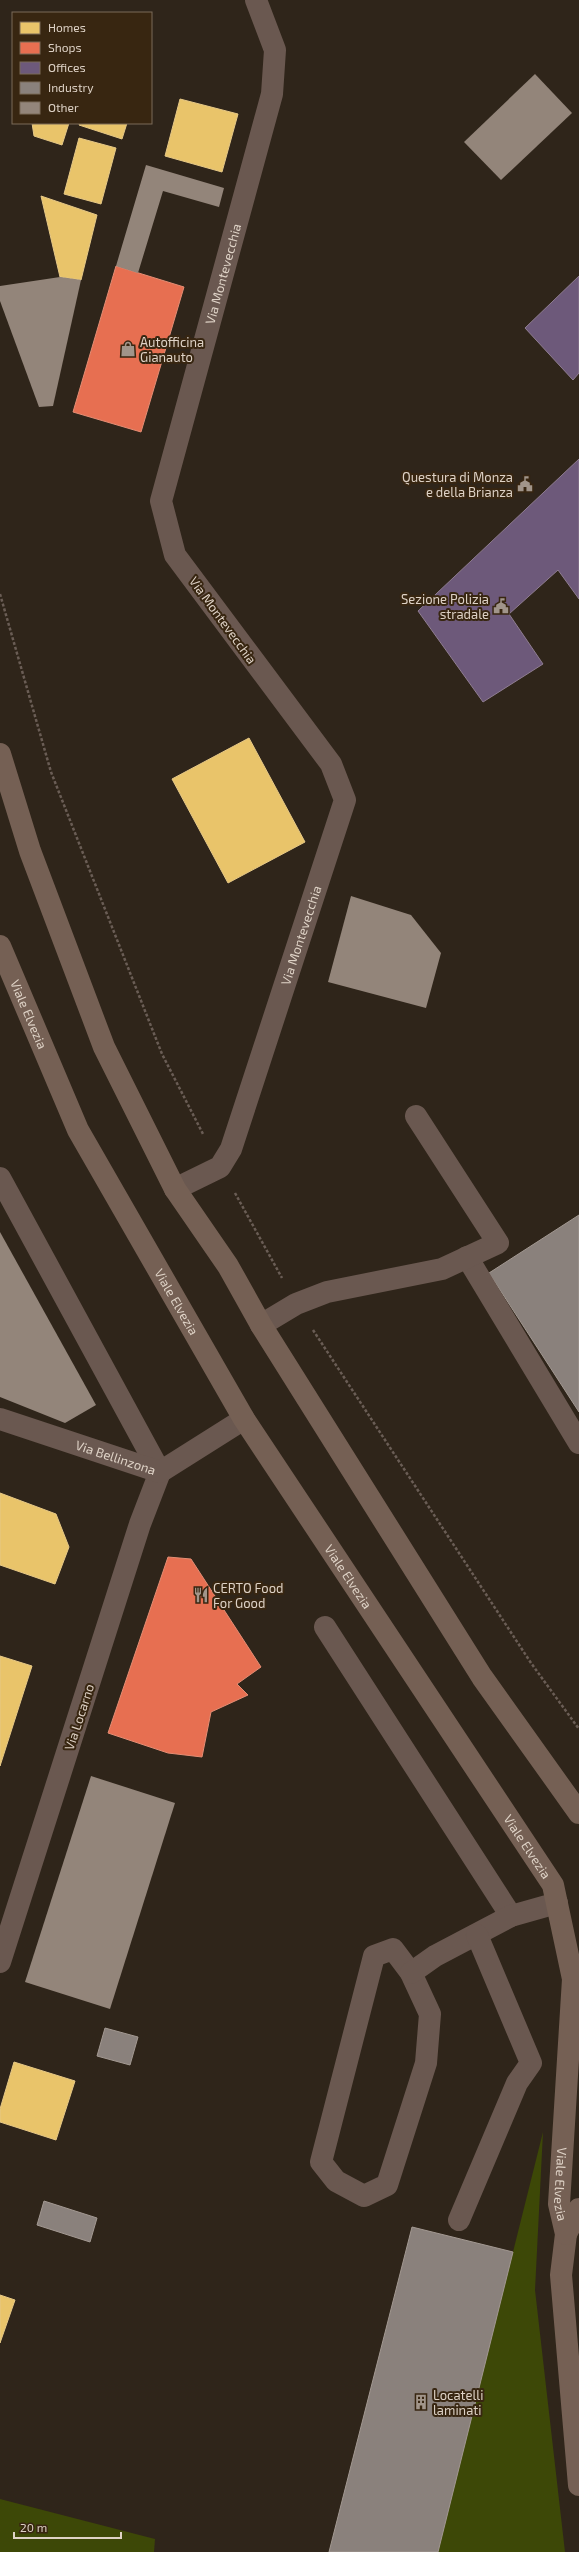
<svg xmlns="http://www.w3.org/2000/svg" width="579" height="2552" viewBox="0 0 579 2552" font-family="'Exo 2',sans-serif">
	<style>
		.green { fill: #3d4807 }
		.homes { fill: #e9c46a; stroke: #e6c886 }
		.shops { fill: #e76f51; stroke: #e48d74 }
		.offices { fill: #6d597a; stroke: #8f7d91 }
		.industry { fill: #8a817c; stroke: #a39992 }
		.building { fill: #93857a }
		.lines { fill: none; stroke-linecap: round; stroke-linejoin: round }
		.path { stroke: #6a5d55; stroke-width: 2.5; stroke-dasharray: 3 2; stroke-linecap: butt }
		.minor { stroke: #6a5850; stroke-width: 22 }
		.major { stroke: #756054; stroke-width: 22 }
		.labels { text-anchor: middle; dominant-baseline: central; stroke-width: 4; stroke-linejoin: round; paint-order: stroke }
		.street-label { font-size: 13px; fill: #ded2c6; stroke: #382611 }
		.poi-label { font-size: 13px; fill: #ded2c6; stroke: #382611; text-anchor: start }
	</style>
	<rect width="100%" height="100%" fill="#2f251a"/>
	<g class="green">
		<polygon points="543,2132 535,2290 565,2552 438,2552"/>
		<polygon points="0,2499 155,2539 154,2552 0,2552"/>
	</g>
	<g class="homes">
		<polygon points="180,99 238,114 222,172 165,156"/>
		<polygon points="32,123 69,123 62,145 34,136"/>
		<polygon points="80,123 127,123 122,139 79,125"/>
		<polygon points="79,138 116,148 101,204 64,194"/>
		<polygon points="41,196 97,215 81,280 60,277"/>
		<polygon points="249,738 305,842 228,883 172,779"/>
		<polygon points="0,1493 56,1514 69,1547 55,1584 0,1565"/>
		<polygon points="0,1656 32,1666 0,1766"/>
		<polygon points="14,2062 75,2081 56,2140 0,2122 0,2109"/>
		<polygon points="0,2295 15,2300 0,2343"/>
	</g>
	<g class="shops">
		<polygon points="116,266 184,287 141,432 73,412"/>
		<polygon points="168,1557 191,1559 261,1667 237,1684 248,1695 211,1712 202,1757 168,1753 108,1733"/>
	</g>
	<g class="offices">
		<polygon points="579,276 579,373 573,380 525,328"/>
		<polygon points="579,459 579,599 558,570 509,614 543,664 483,702 418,611"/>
	</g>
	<g class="industry">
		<polygon points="579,1215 579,1412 489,1273"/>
		<polygon points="105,2028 138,2037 130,2065 97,2056"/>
		<polygon points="44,2201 97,2218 90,2242 37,2225"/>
		<polygon points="412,2227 513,2252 438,2552 329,2552"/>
	</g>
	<g class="building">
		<polygon points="535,74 572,113 501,180 464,142"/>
		<polygon points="146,165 224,188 219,207 163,191 138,273 116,266"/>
		<polygon points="60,277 81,280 53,406 39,407 0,301 0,286"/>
		<polygon points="351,896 411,915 441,953 426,1008 328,982"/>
		<polygon points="0,1232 96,1405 65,1423 0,1397"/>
		<polygon points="91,1776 175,1803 110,2009 25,1982"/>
	</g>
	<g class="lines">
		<g class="path">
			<polyline points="0,594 51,772 162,1054 203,1134"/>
			<polyline points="235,1193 282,1278"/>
			<polyline points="313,1330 531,1663 579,1729"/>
		</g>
		<g class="minor">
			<polyline points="0,1178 160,1472 140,1524 0,1962"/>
			<path id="s1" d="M175 1189 220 1167 231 1149 345 800 331 764 175 555 161 501 272 94 275 50 256 0"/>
			<polyline points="467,1257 579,1443"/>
			<polyline points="261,1325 296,1304 327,1292 442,1269 498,1243 416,1116"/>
			<path id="s2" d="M0 1419 160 1472 244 1419"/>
			<polyline points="325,1627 511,1916"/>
			<polygon points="393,1949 411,1973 430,2014 426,2063 387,2185 364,2196 336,2181 321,2162 374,1956"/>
			<polyline points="411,1973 435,1956 511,1916 557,1903"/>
			<polyline points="459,2220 517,2083 531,2063 477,1935"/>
		</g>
		<g class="major">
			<polyline points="0,754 30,851 104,1047 175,1189 228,1266 261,1325 482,1677 579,1813"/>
			<path id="s3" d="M0 946 78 1130 244 1419 553 1885 573 1979 559 2204 566 2234 561 2275 579 2485"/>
			<polyline points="566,2234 579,2209"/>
		</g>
	</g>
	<defs>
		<g id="shop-bare" transform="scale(1.2)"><path d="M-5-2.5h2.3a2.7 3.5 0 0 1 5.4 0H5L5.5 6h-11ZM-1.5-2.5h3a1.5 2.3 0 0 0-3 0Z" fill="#a1958a" stroke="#382611" stroke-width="2.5" paint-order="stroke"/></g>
		<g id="civic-bare" transform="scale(1.2)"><path d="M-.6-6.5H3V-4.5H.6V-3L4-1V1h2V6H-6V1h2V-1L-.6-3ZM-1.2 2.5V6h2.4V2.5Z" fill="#a1958a" stroke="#382611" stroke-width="2.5" paint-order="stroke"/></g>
		<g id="restaurant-bare" transform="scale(1.2)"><path d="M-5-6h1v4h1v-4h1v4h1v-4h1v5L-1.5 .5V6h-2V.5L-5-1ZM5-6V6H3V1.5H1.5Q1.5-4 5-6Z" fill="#a1958a" stroke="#382611" stroke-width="2.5" paint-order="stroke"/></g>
		<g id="building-bare" transform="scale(1.2)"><path d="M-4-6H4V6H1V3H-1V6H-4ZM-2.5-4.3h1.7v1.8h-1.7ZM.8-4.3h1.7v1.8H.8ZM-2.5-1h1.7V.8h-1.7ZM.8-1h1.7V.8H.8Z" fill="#a1958a" stroke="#382611" stroke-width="2.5" paint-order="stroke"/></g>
	</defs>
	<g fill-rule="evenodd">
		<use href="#shop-bare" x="128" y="349"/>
		<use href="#civic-bare" x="525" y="484"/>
		<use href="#civic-bare" x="501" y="606"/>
		<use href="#restaurant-bare" x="201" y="1595"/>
		<use href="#building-bare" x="421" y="2402"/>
	</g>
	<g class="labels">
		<g class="street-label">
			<text stroke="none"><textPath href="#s1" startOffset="1029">Via Montevecchia</textPath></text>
			<text transform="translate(223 620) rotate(54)">Via Montevecchia</text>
			<text stroke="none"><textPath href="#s1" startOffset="296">Via Montevecchia</textPath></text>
			<text stroke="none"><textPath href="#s3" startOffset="74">Viale Elvezia</textPath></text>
			<text stroke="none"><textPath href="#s3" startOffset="398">Viale Elvezia</textPath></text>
			<text stroke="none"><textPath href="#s2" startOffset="122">Via Bellinzona</textPath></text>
			<text stroke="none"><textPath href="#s3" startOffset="722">Viale Elvezia</textPath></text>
			<text transform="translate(79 1717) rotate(-72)">Via Locarno</text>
			<text stroke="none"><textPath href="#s3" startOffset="1046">Viale Elvezia</textPath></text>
			<text stroke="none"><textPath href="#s3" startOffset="1394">Viale Elvezia</textPath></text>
		</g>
		<g class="poi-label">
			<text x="140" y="342">Autofficina<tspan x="140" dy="15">Gianauto</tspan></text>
			<text x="513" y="477" text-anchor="end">Questura di Monza<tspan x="513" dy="15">e della Brianza</tspan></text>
			<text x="489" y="599" text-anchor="end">Sezione Polizia<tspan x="489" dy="15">stradale</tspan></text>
			<text x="213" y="1588">CERTO Food<tspan x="213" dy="15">For Good</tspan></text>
			<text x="433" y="2395">Locatelli<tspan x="433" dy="15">laminati</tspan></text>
		</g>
	</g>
	<rect x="12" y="12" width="140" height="112" fill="#382611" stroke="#7a6b59"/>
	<rect x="20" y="22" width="20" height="12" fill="#e9c46a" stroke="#7a6b59"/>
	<text x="48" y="32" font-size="12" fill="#ded2c6">Homes</text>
	<rect x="20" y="42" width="20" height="12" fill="#e76f51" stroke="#7a6b59"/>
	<text x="48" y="52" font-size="12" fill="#ded2c6">Shops</text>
	<rect x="20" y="62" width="20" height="12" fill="#6d597a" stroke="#7a6b59"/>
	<text x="48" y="72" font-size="12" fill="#ded2c6">Offices</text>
	<rect x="20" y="82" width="20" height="12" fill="#8a817c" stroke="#7a6b59"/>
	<text x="48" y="92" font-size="12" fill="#ded2c6">Industry</text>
	<rect x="20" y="102" width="20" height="12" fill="#93857a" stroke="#7a6b59"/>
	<text x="48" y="112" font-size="12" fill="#ded2c6">Other</text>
	<path d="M14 2532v6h107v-6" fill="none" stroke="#ded2c6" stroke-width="2"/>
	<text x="20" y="2532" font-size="12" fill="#ded2c6" stroke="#382611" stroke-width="3" paint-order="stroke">20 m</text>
</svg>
